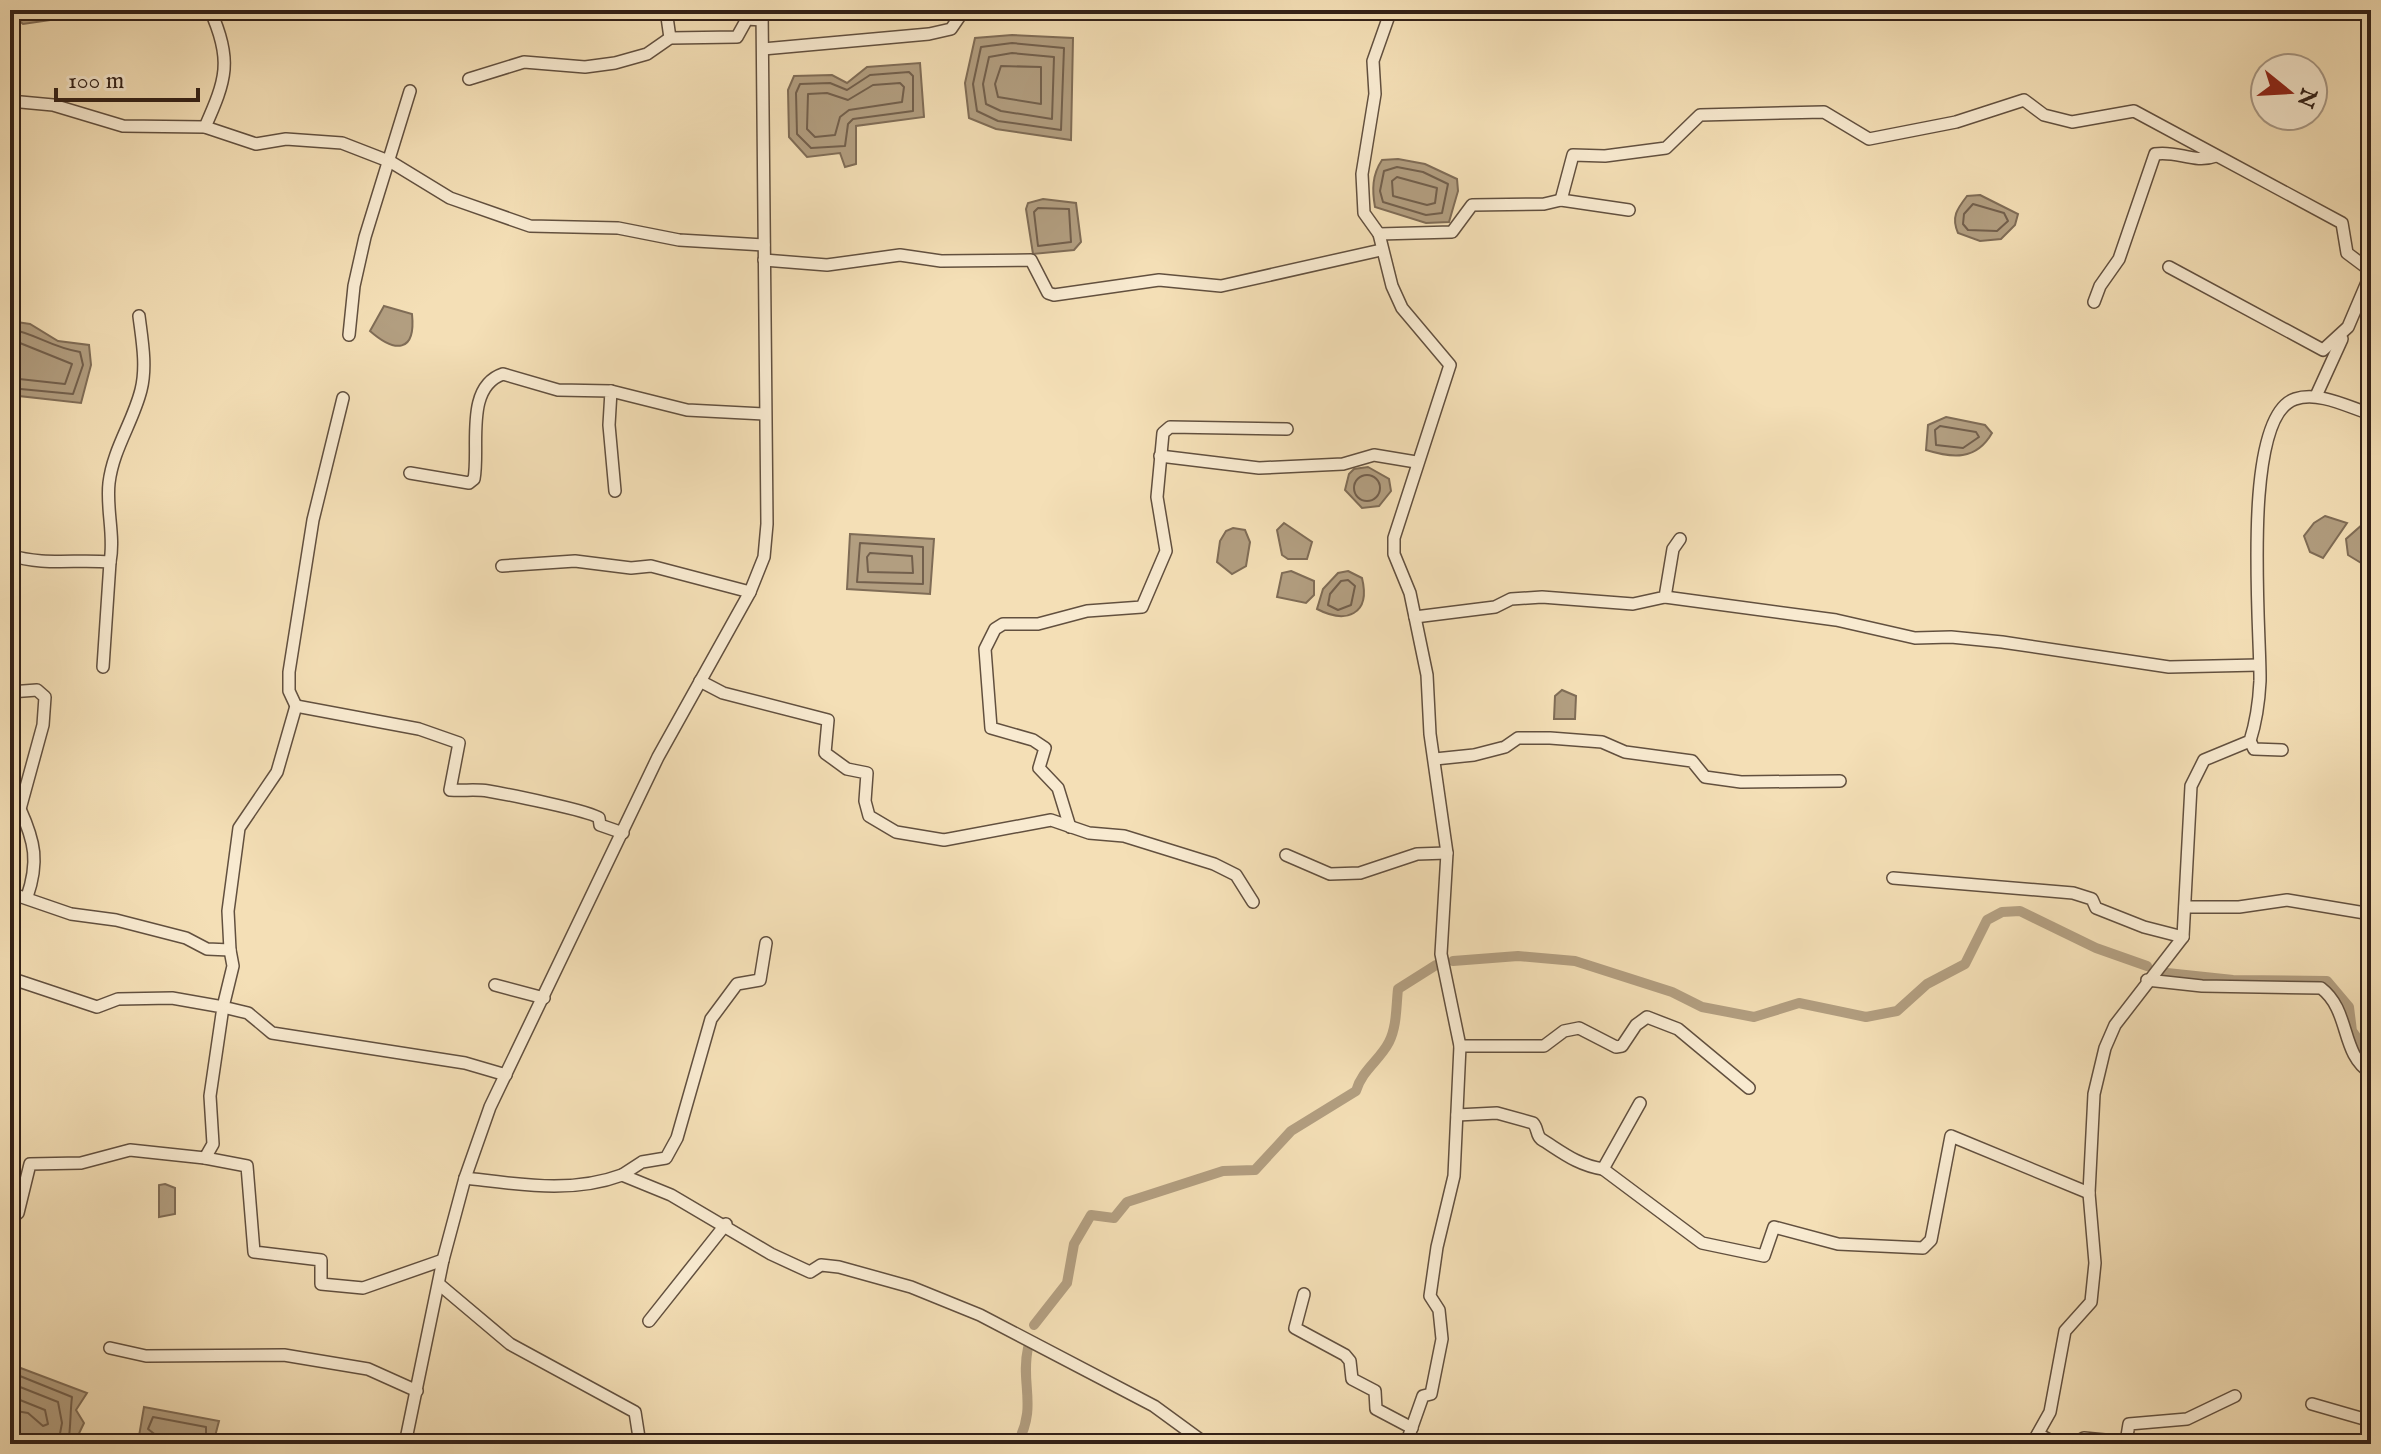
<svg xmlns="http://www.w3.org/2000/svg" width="2381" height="1454" viewBox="0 0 2381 1454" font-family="'IM FELL English',serif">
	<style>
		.water { fill: #b29e80; stroke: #7f6c56; stroke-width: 2 }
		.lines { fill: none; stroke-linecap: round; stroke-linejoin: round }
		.shore { stroke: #725f4c; stroke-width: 2 }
		.canal { stroke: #b29e80; stroke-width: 10 }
		.minor-casing { stroke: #62503f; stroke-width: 14 }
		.minor { stroke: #f8ead0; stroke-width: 11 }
	</style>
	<rect width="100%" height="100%" fill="#f4dfb6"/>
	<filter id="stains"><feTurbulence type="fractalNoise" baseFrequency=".0025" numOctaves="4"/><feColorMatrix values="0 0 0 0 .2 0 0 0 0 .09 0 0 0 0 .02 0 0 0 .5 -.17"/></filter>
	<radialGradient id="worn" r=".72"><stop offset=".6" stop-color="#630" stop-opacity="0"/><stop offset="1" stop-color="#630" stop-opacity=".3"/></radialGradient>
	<g class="water">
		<polygon points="25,10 52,10 58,15 58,19 23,24 17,19"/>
		<polygon points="1012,35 1073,38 1071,140 996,129 969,118 965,83 975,38"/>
		<polygon points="920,63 924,117 856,126 856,164 845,167 840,153 807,157 789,137 788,90 794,76 832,75 847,83 867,67"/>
		<path d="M1398 159 1425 164 1457 179 1458 191 1449 222 1426 223 1375 207C1372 190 1372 175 1382 160Z"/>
		<path d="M1980 195 2018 214 2015 225 2001 239 1980 241 1958 233C1951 217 1957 209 1967 196Z"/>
		<polygon points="1043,199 1076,203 1081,242 1074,250 1033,254 1026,209 1028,203"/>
		<path d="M384 306 412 314C416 353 395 353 370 331Z"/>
		<polygon points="10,321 30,324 58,341 89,345 91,365 81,403 10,395"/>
		<path d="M1946 417 1985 425 1992 433C1976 461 1952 458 1926 450L1928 425Z"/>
		<polygon points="1368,467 1389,479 1391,491 1379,506 1362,508 1345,490 1349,474 1354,469"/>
		<polygon points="2325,516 2347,523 2323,558 2310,552 2304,536 2314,523"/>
		<polygon points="1284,523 1312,542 1307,559 1288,559 1282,555 1277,530"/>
		<polygon points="2363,524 2371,527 2371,569 2348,555 2346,539"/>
		<polygon points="1233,528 1245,530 1250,542 1246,566 1232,574 1217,562 1220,541 1226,531"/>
		<polygon points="850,534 934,539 930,594 847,589"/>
		<polygon points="1291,571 1314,581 1314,595 1306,603 1277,597 1282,573"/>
		<path d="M1348 571 1362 578C1371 615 1346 624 1317 609L1323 589 1338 573Z"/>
		<polygon points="1562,690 1576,696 1575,719 1554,719 1555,696"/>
		<polygon points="165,1184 175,1188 175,1214 159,1217 159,1185"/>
		<polygon points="10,1364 87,1393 76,1410 84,1423 74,1444 10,1439"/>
		<polygon points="144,1407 219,1421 213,1444 159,1444 139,1436"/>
	</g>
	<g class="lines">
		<g class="shore">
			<polygon points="1012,43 1064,48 1061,130 998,121 977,111 973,84 981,47"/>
			<polygon points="1012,53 1054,57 1052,119 1001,111 986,104 983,84 989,57"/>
			<polygon points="1001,66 1041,67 1041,104 998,97 995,84"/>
			<polygon points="909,72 913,76 913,111 853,119 848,124 845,146 811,148 797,134 796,93 800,84 830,83 847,90 870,75"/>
			<polygon points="900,83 904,87 902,102 849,110 840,117 835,135 815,137 807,129 808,94 827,93 848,100 873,85"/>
			<polygon points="1397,167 1423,172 1448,184 1442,213 1426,215 1383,202 1380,191 1384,171"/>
			<polygon points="1397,177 1437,188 1435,203 1427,205 1393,196 1392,181"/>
			<polygon points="1973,204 2004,213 2008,221 1997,231 1968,230 1963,224 1964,214"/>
			<polygon points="1038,208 1069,209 1071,242 1038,246 1034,212"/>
			<path d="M10 329C37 334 50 347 80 352L83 365 73 394 10 388"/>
			<polyline points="10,339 72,364 65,384 10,378"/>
			<polygon points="1940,426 1976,432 1979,437 1963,448 1936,445 1935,430"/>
			<circle cx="1367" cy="488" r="13"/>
			<polygon points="860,543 923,547 923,584 857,582"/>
			<polygon points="870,553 912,556 913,573 868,572 867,557"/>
			<polygon points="1348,580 1355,586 1351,605 1338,610 1328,605 1330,594 1341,581"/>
			<path d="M10 1372 72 1397C70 1413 71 1427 68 1444"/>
			<polyline points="10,1383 58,1402 62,1423 58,1444"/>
			<polyline points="10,1396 45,1410 48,1424 43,1426 28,1413 10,1410"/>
			<polyline points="158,1444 157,1436 148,1429 153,1417 206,1427 206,1444"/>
		</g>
		<g class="canal">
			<polyline points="1453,961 1518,956 1575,961 1672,992 1702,1007 1754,1017 1799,1003 1866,1017 1897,1011 1927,984 1965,964 1987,920 2002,912 2020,911 2096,948 2147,966"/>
			<polyline points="2167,973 2233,980 2327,981 2349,1007 2352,1031 2371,1058"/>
			<path d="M1034 1325 1067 1283 1074 1244 1091 1215 1114 1218 1127 1202 1223 1171 1255 1170 1291 1131 1356 1091C1362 1070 1380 1060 1389 1042 1397 1026 1396 1007 1398 989L1436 965"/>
			<path d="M1017 1444C1038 1406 1020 1384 1028 1348"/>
		</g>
		<g class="minor-casing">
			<g id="minor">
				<polyline points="666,10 670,38"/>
				<polyline points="1391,10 1373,61 1375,94 1362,174 1364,213 1379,234 1392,286 1402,308 1450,365 1394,538 1394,554 1410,593 1427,675 1430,734 1447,853 1441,954 1460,1046 1454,1176 1437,1247 1430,1296 1439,1310 1442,1339 1431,1394 1423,1396 1406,1444"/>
				<polyline points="763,49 929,34 951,29 964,10"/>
				<polyline points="469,79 524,62 585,67 615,63 647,54 670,38 737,37 747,19 762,20"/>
				<polyline points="10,101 53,105 123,126 205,127 256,144 286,139 342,143 391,162 450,198 530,226 618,228 679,240 764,245"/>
				<path d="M205 127C226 80 233 60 210 10"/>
				<polyline points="1561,200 1573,155 1605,156 1666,148 1700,115 1824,112 1869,139 1956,122 2024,100 2044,115 2072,122 2134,111 2342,223 2347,253 2371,271"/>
				<polyline points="1379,234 1452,232 1472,205 1544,204 1561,200 1629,210"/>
				<polyline points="764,260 827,265 900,255 941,261 1031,260 1048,293 1054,295 1159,280 1221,286 1381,250"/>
				<polyline points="2169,267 2323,350 2348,327 2371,273"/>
				<path d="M2094 302 2100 286 2119 259 2155 154C2177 150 2194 164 2216 156"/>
				<polyline points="349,335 354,286 365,237 410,91"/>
				<polyline points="611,391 687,410 764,414"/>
				<polyline points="2316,396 2342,339"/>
				<polyline points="1160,456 1259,468 1343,464 1374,455 1416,462"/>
				<path d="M410 473 469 483 474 479C480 448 464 387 503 374L558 390 611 391 609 425 615 491"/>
				<path d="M10 555C42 566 76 559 110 562L103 667"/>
				<path d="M110 562C115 536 106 509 109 483 113 449 133 422 141 390 147 366 142 340 139 316"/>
				<polyline points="502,566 575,561 631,568 651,566 750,592"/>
				<polyline points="1665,597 1836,620 1915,638 1951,637 2002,642 2169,667 2259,665"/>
				<polyline points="1415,617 1495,607 1511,599 1542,597 1633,604 1665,597 1673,549 1680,539"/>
				<polyline points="700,681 723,693 828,720 825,753 847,769 867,773 865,801 869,816 896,832 944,840 1051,820 1089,833 1124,836 1214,864 1236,875 1253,902"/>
				<polyline points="10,692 37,690 45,697 43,725 20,809"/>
				<polyline points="296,706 289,691 289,672 313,520 343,398"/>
				<polyline points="2250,741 2254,749 2282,750"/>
				<polyline points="1435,759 1474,755 1505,747 1518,738 1550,738 1602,742 1625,752 1692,761 1705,777 1741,782 1840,781"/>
				<path d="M10 808 20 809C35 842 39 862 27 897"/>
				<polyline points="1070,827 1058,788 1039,768 1045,748 1033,740 991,728 985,649 995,629 1003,624 1038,624 1087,611 1142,607 1166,551 1157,497 1163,433 1170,427 1287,429"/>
				<polyline points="1286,855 1330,874 1360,873 1417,854 1447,853"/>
				<polyline points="1893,878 2073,893 2092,899 2096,908 2144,927 2183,937"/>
				<path d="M10 893 71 914 116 920 186 938 207 949 230 950 228 911 239 828 277 772 296 706 419 729 459 743 450 790C463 791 476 789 488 791 506 794 591 811 599 818L600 825 623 833"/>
				<polyline points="2185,907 2239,907 2287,900 2371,914"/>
				<polyline points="230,950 233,966 223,1007 248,1013 272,1033 465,1063 506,1075"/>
				<polyline points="10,978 97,1007 118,999 172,998 223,1007 210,1096 213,1144 205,1158 130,1150 81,1163 30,1164 18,1213 10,1218"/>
				<path d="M2147 980 2202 986 2321 988C2351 1011 2340 1054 2371 1073"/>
				<polyline points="495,985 544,998"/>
				<polyline points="1460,1046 1544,1046 1564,1031 1579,1028 1616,1047 1622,1046 1636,1025 1647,1017 1678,1029 1749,1088"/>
				<polyline points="1640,1103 1603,1169 1702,1243 1764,1256 1774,1227 1838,1244 1923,1248 1931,1240 1951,1136 2089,1193"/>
				<path d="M1457 1115 1497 1113 1533 1123C1538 1128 1536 1135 1541 1139 1562 1152 1577 1165 1603 1169"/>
				<polyline points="205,1158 247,1166 254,1252 321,1260 321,1284 363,1288 443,1260"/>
				<polyline points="622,1175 642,1162 666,1158 677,1138 711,1019 737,984 760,980 766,943"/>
				<path d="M465 1178C518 1184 571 1194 622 1175L671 1195 771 1254 810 1272 821 1265 839 1267 911 1287 980 1315 1154 1406 1206 1444"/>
				<polyline points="440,1285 510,1344 635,1412 640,1444"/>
				<polyline points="1304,1294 1295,1328 1345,1355 1350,1361 1352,1379 1375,1391 1376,1409 1412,1428"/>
				<polyline points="649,1321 726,1224"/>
				<polyline points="110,1348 146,1356 284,1355 368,1369 417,1391"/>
				<polyline points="2312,1404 2371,1421"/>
				<polyline points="2038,1434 2057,1444"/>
				<polyline points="405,1444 443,1260 465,1178 490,1107 658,757 750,592 764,557 767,524 762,10"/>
				<path d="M2032 1444 2050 1412 2065 1331 2091 1302 2095 1263 2089 1193 2094 1094 2105 1048 2115 1025 2183 937 2191 786 2204 760 2250 741C2256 722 2259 702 2260 681 2261 634 2240 417 2295 399 2319 391 2348 407 2371 414"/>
				<polyline points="2073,1444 2084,1438 2126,1442 2129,1424 2187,1419 2235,1396"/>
			</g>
		</g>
		<use href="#minor" class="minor"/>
	</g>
	<rect width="2381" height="1454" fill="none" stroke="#f4dfb6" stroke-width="40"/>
	<rect x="12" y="12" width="2357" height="1430" fill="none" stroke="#322017" stroke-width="4"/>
	<rect x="20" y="20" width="2341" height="1414" fill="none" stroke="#322017" stroke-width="2"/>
	<g transform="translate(2289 92) rotate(108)"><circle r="38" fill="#f8ead0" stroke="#a99986" stroke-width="2"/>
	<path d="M0-6L14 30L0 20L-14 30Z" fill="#8f2418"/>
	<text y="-12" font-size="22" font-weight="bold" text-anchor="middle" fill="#322017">N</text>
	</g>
	<path d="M56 88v12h142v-12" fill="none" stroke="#322017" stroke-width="4"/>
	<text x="68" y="88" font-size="24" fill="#322017" stroke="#f8ead0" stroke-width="6" paint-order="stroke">100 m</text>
	<rect width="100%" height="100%" filter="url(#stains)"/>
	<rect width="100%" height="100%" fill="url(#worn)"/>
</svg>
